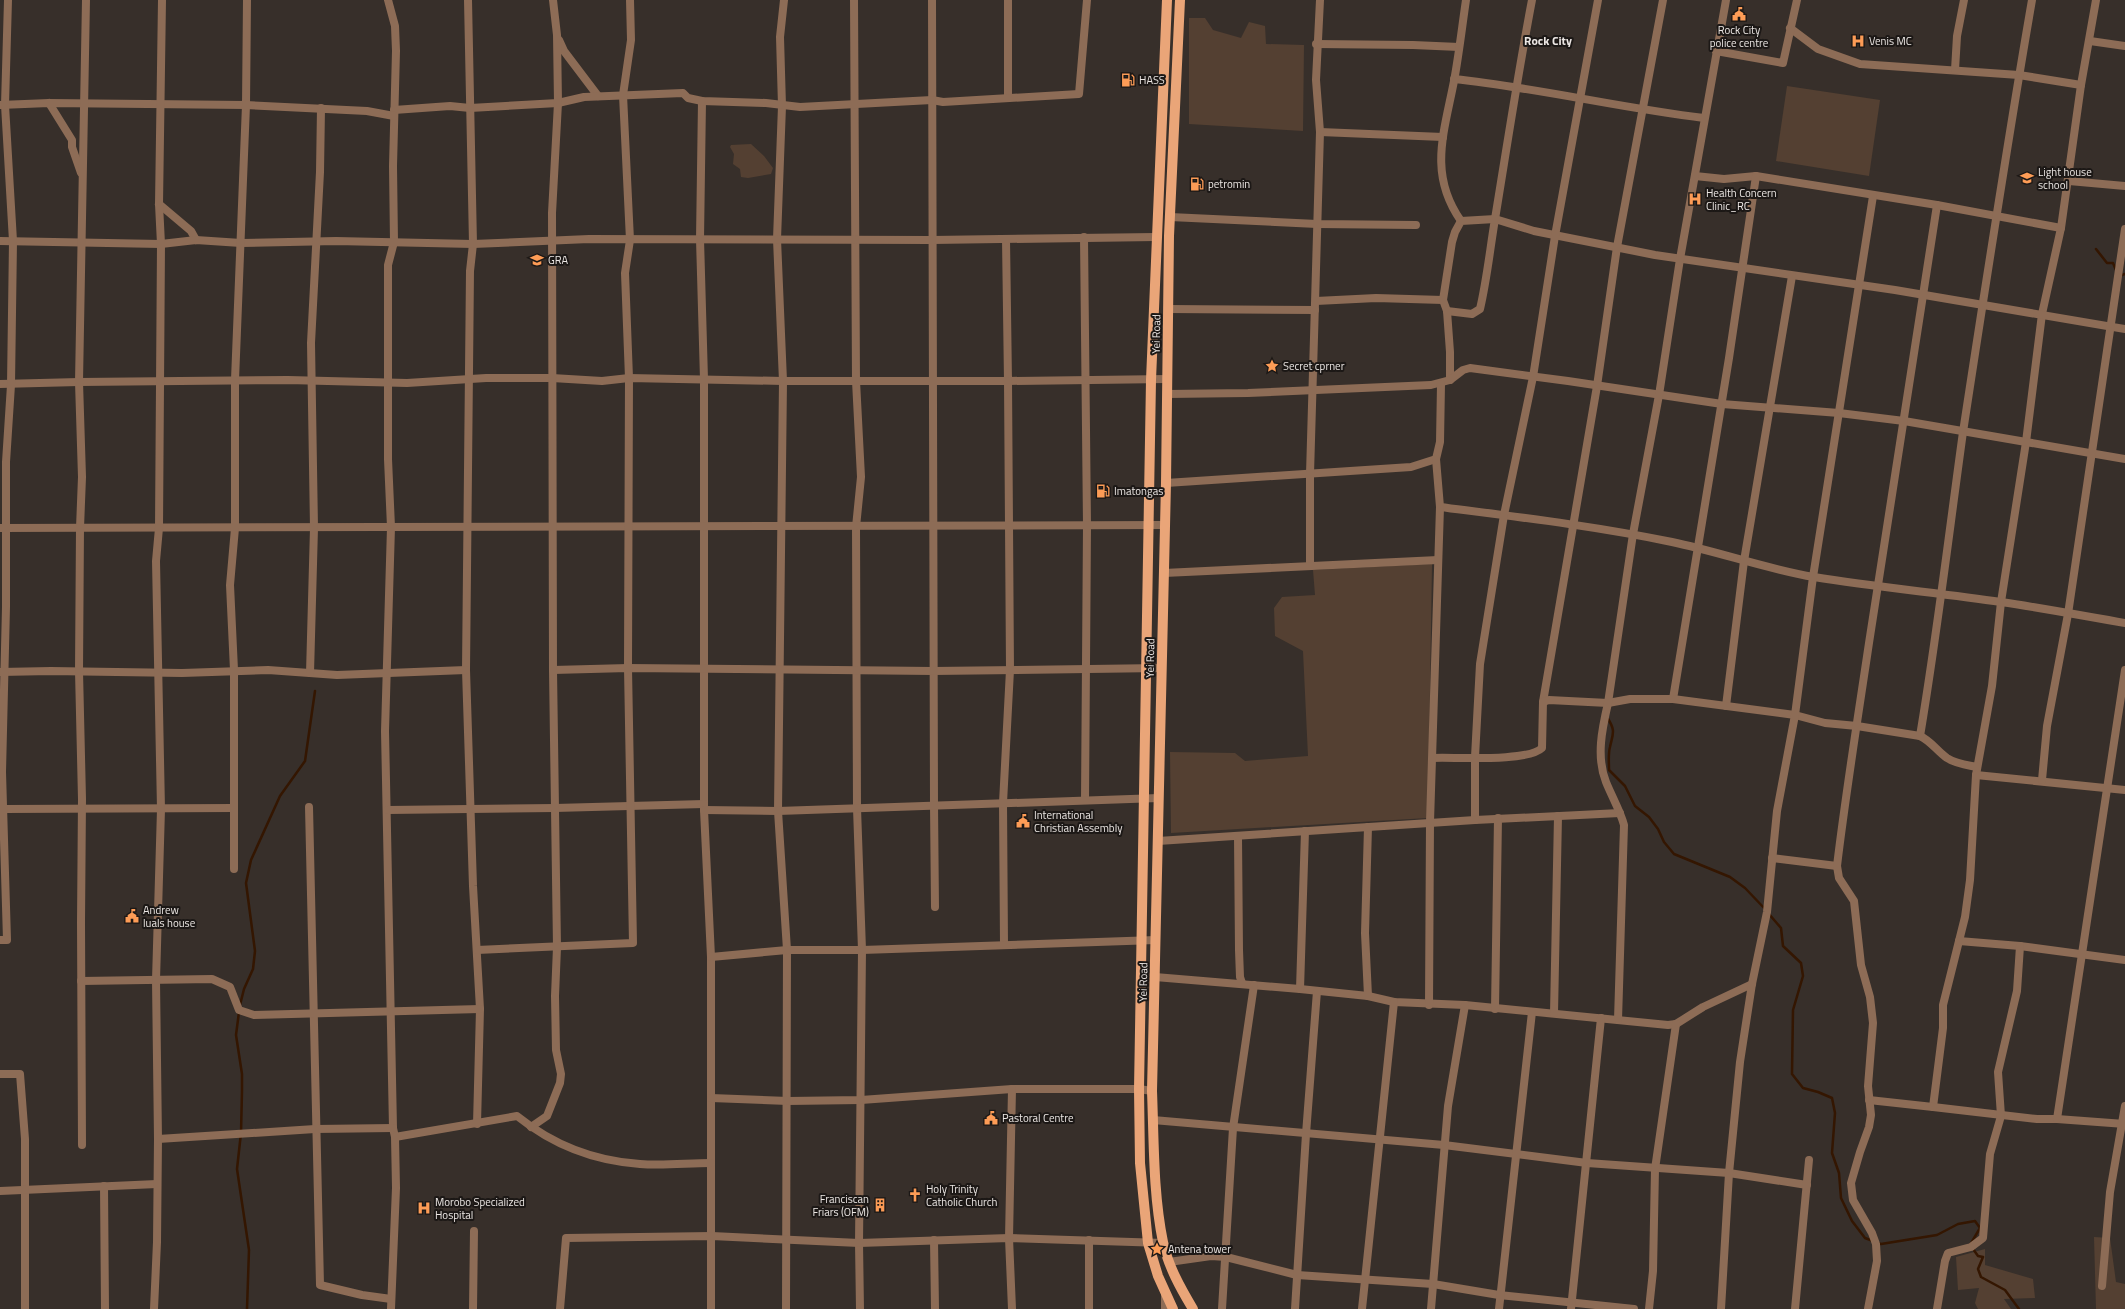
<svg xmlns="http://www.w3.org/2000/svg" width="2125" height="1309" viewBox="0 0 2125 1309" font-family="'Titillium Web',sans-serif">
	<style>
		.green { fill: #544032 }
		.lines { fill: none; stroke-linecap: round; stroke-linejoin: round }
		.stream { stroke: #341601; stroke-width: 2.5 }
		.minor { stroke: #8d6c56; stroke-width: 8 }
		.primary { stroke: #eaa578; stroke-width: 10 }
		.labels { text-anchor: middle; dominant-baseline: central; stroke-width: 4; stroke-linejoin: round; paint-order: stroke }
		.poi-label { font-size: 11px; fill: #ece7e4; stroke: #1c1816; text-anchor: start }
		.street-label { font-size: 11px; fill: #ece7e4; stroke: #1c1816 }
		.neighbourhood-label { font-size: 12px; font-weight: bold; fill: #ece7e4; stroke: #1c1816 }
	</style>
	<rect width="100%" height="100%" fill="#372f2a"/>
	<g class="green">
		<polygon points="1189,18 1205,18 1213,30 1241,38 1249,22 1265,26 1266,44 1304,45 1303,131 1189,124"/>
		<polygon points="1787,86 1880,100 1869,176 1776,161"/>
		<polygon points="751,144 764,156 773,168 771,174 748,178 741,177 740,169 733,164 734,154 730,147 731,145"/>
		<polygon points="1432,564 1428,818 1171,833 1170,752 1235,753 1245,761 1308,756 1303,651 1275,636 1274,608 1282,597 1315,595 1313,570"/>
		<polygon points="2094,1237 2110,1238 2116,1282 2125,1284 2125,1309 2096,1309"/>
		<polygon points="1985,1249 1985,1265 2033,1279 2035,1298 2004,1299 2011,1309 1978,1309 1975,1303 1979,1288 1958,1290 1956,1257"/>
	</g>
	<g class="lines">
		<g class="stream">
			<polyline points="2096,249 2107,263 2113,263 2116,270"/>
			<polyline points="2119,276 2125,274"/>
			<path d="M1607 717C1616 731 1613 733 1610 747 1608 754 1609 763 1609 770L1625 786 1635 806 1649 817 1658 829 1664 842 1674 854 1730 877 1745 888 1766 910"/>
			<polyline points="1769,914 1781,928 1783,946 1801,963 1803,976 1793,1010 1792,1074 1803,1088 1818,1092 1832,1098 1835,1113 1832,1153 1839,1173 1841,1198 1852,1221 1865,1238 1873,1241"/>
			<polyline points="240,1005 244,989 253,969 255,951 246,883 251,860 280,796 305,761 315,691"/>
			<polyline points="239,1012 236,1035 242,1074 242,1091 241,1133 237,1169 249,1250 247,1309"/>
			<polyline points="1878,1243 1881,1244 1937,1235 1958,1224 1975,1221 1980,1228 1970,1245"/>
			<polyline points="1973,1249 1978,1256 1983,1257 1978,1269 1981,1277 2005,1290 2019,1309"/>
		</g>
		<g class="minor">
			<polyline points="388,0 395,26 396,51 393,166 394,242 388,265 388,459 391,527 385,731 393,1128 395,1137 396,1188 391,1309"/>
			<polyline points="468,0 473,244 470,271 466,670 473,886 480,1009 477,1124"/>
			<polyline points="784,0 780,37 782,106 777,239 783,381 778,811 787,950 786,1309"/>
			<polyline points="854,0 856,381 861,477 856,527 857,808 862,950 859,1243 860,1309"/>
			<polyline points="932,0 934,805 935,907"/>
			<polyline points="2096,0 2081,85 2061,228 2042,314 2026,442 2001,602 1992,686 1976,775 1970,880 1965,917 1943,1005 1943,1028 1933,1107 2037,1119 2057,1119 2125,1124"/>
			<polyline points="1790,28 1818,49 1860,64 2019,75 2081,85"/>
			<polyline points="559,40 564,51 598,96"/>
			<polyline points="2090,41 2125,46"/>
			<polyline points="1316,44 1413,45 1459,47"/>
			<polyline points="1716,51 1783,63 1797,0"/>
			<polyline points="1955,70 1957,36 1964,0"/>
			<path d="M1454 79C1538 88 1621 108 1704 118"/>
			<polyline points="1008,98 1008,0"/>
			<polyline points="702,101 700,239 704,379 704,810 711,957 711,1309"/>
			<polyline points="49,103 72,140 72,147 81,173"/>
			<polyline points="0,105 49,103 246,105 247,0"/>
			<polyline points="394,110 450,106 470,108 558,103 584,97 683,93 688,98 702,101 766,103 800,107 932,100 943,102 1079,94 1087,0"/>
			<polyline points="1320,132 1443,137"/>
			<polyline points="1695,176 1724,179 1756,176 1937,205 2061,228"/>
			<polyline points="2069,181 2125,186"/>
			<polyline points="159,204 191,231 196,240"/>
			<polyline points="1170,217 1317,224 1416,225"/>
			<path d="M1461 221C1428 174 1444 133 1454 81 1459 54 1462 27 1466 0"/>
			<polyline points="1084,237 1087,526 1085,800"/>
			<polyline points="1006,239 1008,381 1167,379"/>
			<polyline points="0,241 161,244 196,240 241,243 336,241 473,244 589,239 932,240 1156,237"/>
			<polyline points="1316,301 1376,298 1443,300"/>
			<polyline points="1168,309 1315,310"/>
			<path d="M1447 311 1472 314 1480 309C1487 279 1490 249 1495 219 1507 146 1518 73 1532 0"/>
			<polyline points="1450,380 1450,352 1447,311 1443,300 1452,242 1455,232 1461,221 1495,219 1534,231 1655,255 1895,290 2125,329"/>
			<polyline points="0,384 79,382 288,380 407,383 486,378 552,378 602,381 629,378 783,381 1008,381 1010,670 1003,803 1004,945"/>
			<polyline points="1167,394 1248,393 1431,385 1450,380 1463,370 1470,368 1568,381 1722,404 1839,413 1904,421 2125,459"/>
			<polyline points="1166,483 1411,467 1436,459 1440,442 1441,384"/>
			<path d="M1440 507C1518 517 1595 526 1672 542 1720 552 1766 569 1814 577 1876 587 1939 593 2001 602 2042 608 2084 616 2125 623"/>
			<polyline points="0,528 1165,525"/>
			<polyline points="1310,566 1310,474 1320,132 1316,80 1320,0"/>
			<polyline points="1164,573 1438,560"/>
			<polyline points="553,670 628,668 933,671 1161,668"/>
			<polyline points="0,672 51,671 182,673 268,670 337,675 466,670"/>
			<polyline points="310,673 314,528 311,343 320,172 321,108"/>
			<polyline points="1673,699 1729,358 1756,176"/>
			<polyline points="1543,702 1597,386 1617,247 1663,0"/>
			<polyline points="1726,706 1744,561 1792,276"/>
			<path d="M1920 736C1937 635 1949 533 1963 432 1985 288 2007 144 2032 0"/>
			<path d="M1433 758C1455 757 1528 762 1542 748L1543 702 1549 700 1608 703 1630 699H1673L1795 715 1825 723 1857 726 1920 736C1931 741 1937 751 1947 758 1956 764 1967 765 1977 767"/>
			<polyline points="1976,775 2125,790"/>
			<polyline points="2042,780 2047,726 2068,614 2125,229"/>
			<polyline points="309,807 320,1285 362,1295 391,1299"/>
			<polyline points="4,809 234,808"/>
			<polyline points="388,810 555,808 704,804"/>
			<polyline points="704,810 778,811 1159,798"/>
			<polyline points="1475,820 1475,757 1480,664 1504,515 1533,377 1555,236 1598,0"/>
			<polyline points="1368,827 1365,933 1368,996"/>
			<polyline points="1238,837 1239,950 1240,977 1242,983"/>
			<polyline points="1158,841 1475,820 1620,813"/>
			<polyline points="1772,858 1837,866"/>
			<polyline points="234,869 234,670 230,585 235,528 235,380 246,105 367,111 394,116"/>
			<polyline points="0,940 7,940 2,772 6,607 6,462 11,385 13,241 5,105 8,0"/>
			<polyline points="1959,941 2020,946 2125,960"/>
			<polyline points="477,950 633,943 628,668 629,378 625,273 630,240 623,95 631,40 630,0"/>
			<polyline points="711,957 787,950 862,950 1156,940"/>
			<polyline points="1155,977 1300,989 1368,996 1394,1002 1465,1005 1668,1025 1676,1024 1703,1007 1752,984"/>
			<polyline points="81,981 212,979 230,987 239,1010 254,1015 480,1009"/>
			<polyline points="1300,989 1305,831"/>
			<polyline points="1429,1005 1430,822 1440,507 1436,459"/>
			<polyline points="1495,1009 1498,818"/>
			<polyline points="1554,1013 1558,816"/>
			<path d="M1618 1020 1624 825C1620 810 1612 797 1606 782 1596 757 1602 729 1608 703L1633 534 1659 395 1680 259 1726 0"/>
			<polyline points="0,1074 20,1074 25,1139 25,1309"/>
			<polyline points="711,1098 788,1101 861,1100 1012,1089 1139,1089 1152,1091"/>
			<polyline points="1869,1100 1933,1107"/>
			<polyline points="2057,1119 2125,670"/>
			<polyline points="1153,1120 1444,1145 1587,1163 1729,1173 1807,1185"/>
			<polyline points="531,1127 547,1116 560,1083 561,1074 556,1050 555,996 557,947 553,670 552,213 558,103 557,35 553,0"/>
			<path d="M395 1137 517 1116C553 1145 595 1161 640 1164 663 1166 688 1163 711 1163"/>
			<polyline points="158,1139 315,1129 393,1128"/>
			<polyline points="82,1145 81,922 82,799 79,671 80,528 82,477 79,382 86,0"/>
			<polyline points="104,1186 105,1309"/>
			<polyline points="0,1191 157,1184"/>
			<polyline points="934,1240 935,1309"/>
			<polyline points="1169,1262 1211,1256 1226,1257 1297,1275 1433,1284 1499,1295 1634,1309"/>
			<polyline points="2102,1286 2110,1192 2125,1106"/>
			<polyline points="1165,1294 1165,1309"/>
			<polyline points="154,1309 157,1242 158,1139 156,980 161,809 156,561 159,528 161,244 159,204 162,0"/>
			<polyline points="473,1309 474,1231"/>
			<polyline points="560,1309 566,1238 712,1236 859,1243 1009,1238 1163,1243"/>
			<polyline points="1012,1309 1009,1238 1012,1089"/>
			<polyline points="1089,1309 1089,1240"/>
			<polyline points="1222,1309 1233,1128 1254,985"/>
			<polyline points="1295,1309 1306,1134 1317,991"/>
			<polyline points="1362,1309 1394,1002"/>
			<polyline points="1431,1309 1448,1106 1465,1005"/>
			<polyline points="1499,1309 1532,1012"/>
			<polyline points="1571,1309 1601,1018"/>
			<polyline points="1649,1309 1653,1271 1655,1169 1676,1024"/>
			<polyline points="1721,1309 1729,1173 1740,1062 1752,984 1767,912 1777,811 1795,715 1813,577 1873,196"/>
			<polyline points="1795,1309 1809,1160"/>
			<path d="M1868 1309 1877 1261 1876 1244 1872 1233 1853 1200 1851 1183 1860 1152 1869 1127 1871 1115 1868 1086 1873 1023 1870 997 1861 965 1854 901 1839 878 1837 866C1846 791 1858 717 1869 643 1891 497 1914 351 1937 205"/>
			<polyline points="1937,1309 1945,1261 1948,1253 1971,1247 1983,1238 1990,1154 2001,1116 1998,1072 2017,991 2020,946"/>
		</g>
		<g class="primary">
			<polyline points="1167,0 1151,380 1139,1089 1140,1163 1148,1243 1158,1276 1173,1309"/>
			<path d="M1180 0 1169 236 1166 483 1152 1091C1154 1141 1153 1193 1163 1242 1168 1266 1181 1289 1193 1309"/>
		</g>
	</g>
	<defs>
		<g id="civic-bare" transform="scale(1.08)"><path d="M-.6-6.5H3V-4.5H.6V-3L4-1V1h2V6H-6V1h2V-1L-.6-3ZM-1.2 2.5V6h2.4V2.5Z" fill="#fd9c56" stroke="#1c1816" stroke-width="2.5" paint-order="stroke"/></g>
		<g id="hospital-bare" transform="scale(1.08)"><path d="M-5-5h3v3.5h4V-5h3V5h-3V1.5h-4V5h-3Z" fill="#fd9c56" stroke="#1c1816" stroke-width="2.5" paint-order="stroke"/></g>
		<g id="fuel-bare" transform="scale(1.08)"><path d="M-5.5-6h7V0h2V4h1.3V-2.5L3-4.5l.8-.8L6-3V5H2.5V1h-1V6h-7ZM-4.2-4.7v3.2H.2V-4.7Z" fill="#fd9c56" stroke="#1c1816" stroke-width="2.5" paint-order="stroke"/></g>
		<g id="school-bare" transform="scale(1.08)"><path d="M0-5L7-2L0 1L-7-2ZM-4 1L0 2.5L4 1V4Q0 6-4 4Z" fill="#fd9c56" stroke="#1c1816" stroke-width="2.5" paint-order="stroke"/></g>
		<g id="university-bare" transform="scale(1.08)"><path d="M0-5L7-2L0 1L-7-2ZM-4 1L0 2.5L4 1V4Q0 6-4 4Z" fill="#fd9c56" stroke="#1c1816" stroke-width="2.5" paint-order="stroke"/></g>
		<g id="sight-bare" transform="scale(1.08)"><path d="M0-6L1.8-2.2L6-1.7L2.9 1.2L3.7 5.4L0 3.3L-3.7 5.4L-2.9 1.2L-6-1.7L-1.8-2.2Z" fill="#fd9c56" stroke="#1c1816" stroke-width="2.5" paint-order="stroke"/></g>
		<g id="church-bare" transform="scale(1.08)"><path d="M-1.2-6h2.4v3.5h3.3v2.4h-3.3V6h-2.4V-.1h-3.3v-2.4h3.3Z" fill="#fd9c56" stroke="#1c1816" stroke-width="2.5" paint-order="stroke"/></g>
		<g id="building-bare" transform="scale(1.08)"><path d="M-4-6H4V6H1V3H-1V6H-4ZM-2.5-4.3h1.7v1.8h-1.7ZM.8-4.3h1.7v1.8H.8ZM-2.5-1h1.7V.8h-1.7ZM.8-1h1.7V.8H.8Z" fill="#fd9c56" stroke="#1c1816" stroke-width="2.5" paint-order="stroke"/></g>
	</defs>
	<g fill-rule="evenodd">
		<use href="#civic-bare" x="1739" y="14"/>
		<use href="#hospital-bare" x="1858" y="41"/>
		<use href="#fuel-bare" x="1128" y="80"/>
		<use href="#school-bare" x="2027" y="178"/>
		<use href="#fuel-bare" x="1197" y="184"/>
		<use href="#hospital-bare" x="1695" y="199"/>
		<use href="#university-bare" x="537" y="260"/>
		<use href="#sight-bare" x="1272" y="366"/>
		<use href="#fuel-bare" x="1103" y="491"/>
		<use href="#civic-bare" x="1023" y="821"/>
		<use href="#civic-bare" x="132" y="916"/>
		<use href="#civic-bare" x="991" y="1118"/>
		<use href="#church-bare" x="915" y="1195"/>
		<use href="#building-bare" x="880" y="1205"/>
		<use href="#hospital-bare" x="424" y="1208"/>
		<use href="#sight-bare" x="1157" y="1249"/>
	</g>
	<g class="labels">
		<g class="poi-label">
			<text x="1739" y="30" text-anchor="middle">Rock City<tspan x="1739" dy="13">police centre</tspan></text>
			<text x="1869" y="41">Venis MC</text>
			<text x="1139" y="80">HASS</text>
			<text x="2038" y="172">Light house<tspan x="2038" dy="13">school</tspan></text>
			<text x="1208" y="184">petromin</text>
			<text x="1706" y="193">Health Concern<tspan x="1706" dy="13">Clinic_RC</tspan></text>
			<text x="548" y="260">GRA</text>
			<text x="1283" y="366">Secret cprner</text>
			<text x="1114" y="491">Imatongas</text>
			<text x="1034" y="815">International<tspan x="1034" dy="13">Christian Assembly</tspan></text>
			<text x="143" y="910">Andrew<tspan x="143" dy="13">luals house</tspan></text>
			<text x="1002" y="1118">Pastoral Centre</text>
			<text x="926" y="1189">Holy Trinity<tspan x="926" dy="13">Catholic Church</tspan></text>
			<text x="869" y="1199" text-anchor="end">Franciscan<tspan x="869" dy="13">Friars (OFM)</tspan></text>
			<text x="435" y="1202">Morobo Specialized<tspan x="435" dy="13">Hospital</tspan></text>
			<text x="1168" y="1249">Antena tower</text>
		</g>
		<g class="street-label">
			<text transform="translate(1156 334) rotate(-89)">Yei Road</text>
			<text transform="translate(1150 658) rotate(-89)">Yei Road</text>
			<text transform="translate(1143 982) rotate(-89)">Yei Road</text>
		</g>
		<g class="neighbourhood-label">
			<text x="1548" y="40">Rock City</text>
		</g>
	</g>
</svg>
